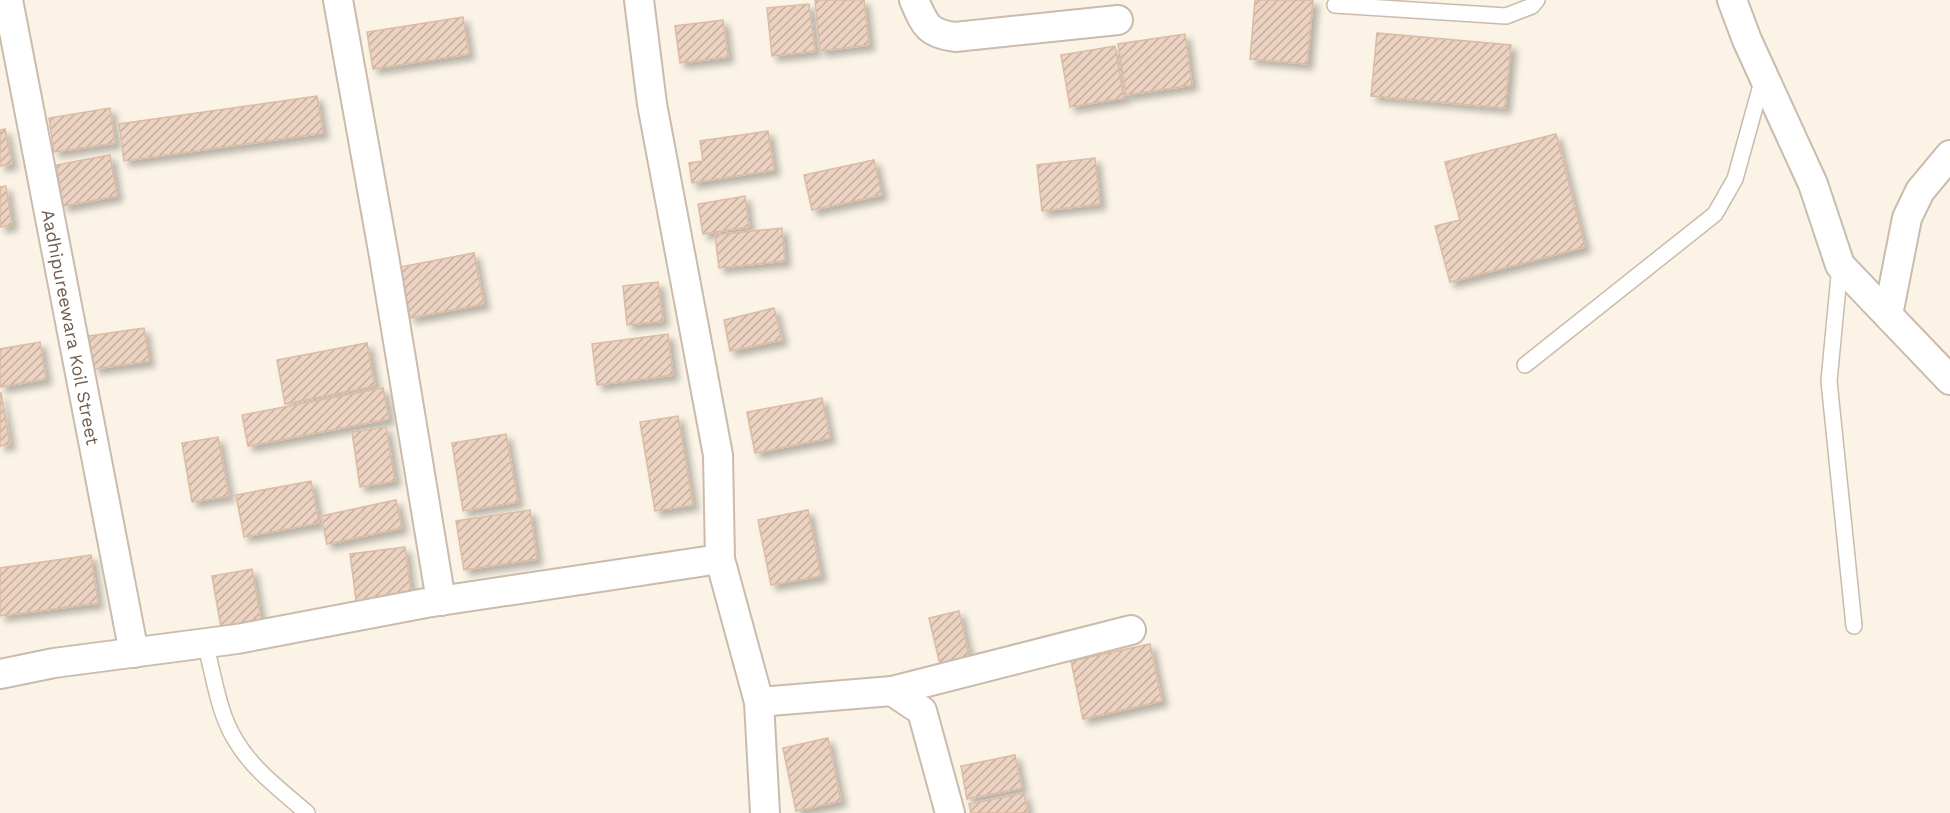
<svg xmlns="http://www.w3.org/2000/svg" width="1950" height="813" viewBox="0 0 1950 813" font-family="'Work Sans',sans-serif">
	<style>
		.building { fill: url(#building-hatch); stroke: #ddbaa3; stroke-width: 1.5; filter: url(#shadow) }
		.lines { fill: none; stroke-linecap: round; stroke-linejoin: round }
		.service-casing { stroke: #cabbad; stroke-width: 18 }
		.minor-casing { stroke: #cabbad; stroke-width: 32 }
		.service { stroke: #fff; stroke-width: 15 }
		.minor { stroke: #fff; stroke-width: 28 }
		.labels { text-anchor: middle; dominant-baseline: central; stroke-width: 4.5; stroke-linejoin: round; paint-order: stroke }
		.street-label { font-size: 18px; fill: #705b4e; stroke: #fdf7ec }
	</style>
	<defs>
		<pattern id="building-hatch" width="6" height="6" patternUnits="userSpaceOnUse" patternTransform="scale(1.5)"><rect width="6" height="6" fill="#ecd3c1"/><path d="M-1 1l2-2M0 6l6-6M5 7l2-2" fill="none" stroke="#c4ae9f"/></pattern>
		<filter id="shadow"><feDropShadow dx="5.5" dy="5.5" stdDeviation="3" flood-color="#0004"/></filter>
	</defs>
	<rect width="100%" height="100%" fill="#faf3e6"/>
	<g class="building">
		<polygon points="815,0 864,0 869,45 820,51"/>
		<polygon points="1255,0 1313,0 1307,64 1250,59"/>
		<polygon points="809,4 815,51 772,56 767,8"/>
		<polygon points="463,17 469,54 373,69 367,32"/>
		<polygon points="723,20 728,57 680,63 675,26"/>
		<polygon points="1377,33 1511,45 1505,108 1371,96"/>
		<polygon points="1185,34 1192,85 1126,95 1118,44"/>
		<polygon points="1115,46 1124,98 1070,107 1061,55"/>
		<polygon points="317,96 323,133 124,161 119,124"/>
		<polygon points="110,108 115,143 54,152 49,118"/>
		<polygon points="5,129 12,164 0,166 0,130"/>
		<polygon points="768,131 774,170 692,183 689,163 703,161 700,141"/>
		<polygon points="1556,134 1585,247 1450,282 1435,226 1460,220 1445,162"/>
		<polygon points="110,155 117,196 63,206 56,165"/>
		<polygon points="1095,158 1100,204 1042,211 1037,165"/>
		<polygon points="874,160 882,195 812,210 804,175"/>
		<polygon points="6,186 12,225 0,227 0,187"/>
		<polygon points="745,196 749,227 703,234 698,204"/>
		<polygon points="782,228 785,261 719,268 715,235"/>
		<polygon points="474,253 484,304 410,318 400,267"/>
		<polygon points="658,282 663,321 627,325 623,286"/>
		<polygon points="774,308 782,340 730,351 724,320"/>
		<polygon points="144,328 149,361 94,369 89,336"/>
		<polygon points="668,334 673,375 597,385 592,344"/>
		<polygon points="40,342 46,379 0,387 0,349"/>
		<polygon points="367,343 375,386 285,404 277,360"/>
		<polygon points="383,388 389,419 248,446 242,415"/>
		<polygon points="1,393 10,444 0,446 0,394"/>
		<polygon points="822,398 830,438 755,453 747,412"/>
		<polygon points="678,416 693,505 655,511 640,422"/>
		<polygon points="386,427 395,481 360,487 352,432"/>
		<polygon points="506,434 518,502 463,511 452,443"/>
		<polygon points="218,437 229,496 192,502 182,443"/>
		<polygon points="311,481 319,523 244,537 236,495"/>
		<polygon points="396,500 402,528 327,544 321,516"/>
		<polygon points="530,510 537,559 464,570 456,521"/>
		<polygon points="808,510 821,576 771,585 758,520"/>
		<polygon points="405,547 412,600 357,607 350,554"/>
		<polygon points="91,555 98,603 0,616 0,568"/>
		<polygon points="252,569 262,626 222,633 212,576"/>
		<polygon points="959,611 969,656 940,664 929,618"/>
		<polygon points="1150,644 1162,701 1083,719 1071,661"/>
		<polygon points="828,738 841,801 796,811 783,748"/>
		<polygon points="1015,755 1022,788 967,799 961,766"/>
		<polygon points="1024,793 1028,813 971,813 969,804"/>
	</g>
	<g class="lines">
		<g class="service-casing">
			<g id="service">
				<polyline points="1335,5 1506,16 1532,6 1537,0"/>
				<polyline points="1840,265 1829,381 1854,626"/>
				<polyline points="1525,365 1715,214 1735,179 1763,78"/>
				<path d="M205 643C214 675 218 713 236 741 253 770 282 791 307 813"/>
			</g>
		</g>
		<g class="minor-casing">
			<g id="minor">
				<path id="s1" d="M8 0 134 653"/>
				<polyline points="338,0 384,256 441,601"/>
				<polyline points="639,0 652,104 718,455 720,559 759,702 892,691 922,711 950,813"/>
				<path d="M914 0C925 25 927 33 955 37L1118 20"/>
				<polyline points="1732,0 1747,40 1813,184 1840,265 1950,380"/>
				<polyline points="1888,315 1907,218 1920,191 1950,155"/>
				<polyline points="0,674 54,663 237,639 426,603 720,559"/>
				<polyline points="892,691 1131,630"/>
				<polyline points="759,702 765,813"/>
			</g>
		</g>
		<use href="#service" class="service"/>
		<use href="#minor" class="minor"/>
	</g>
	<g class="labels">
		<g class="street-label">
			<text stroke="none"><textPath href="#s1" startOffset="333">Aadhipureewara Koil Street</textPath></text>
		</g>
	</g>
</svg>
